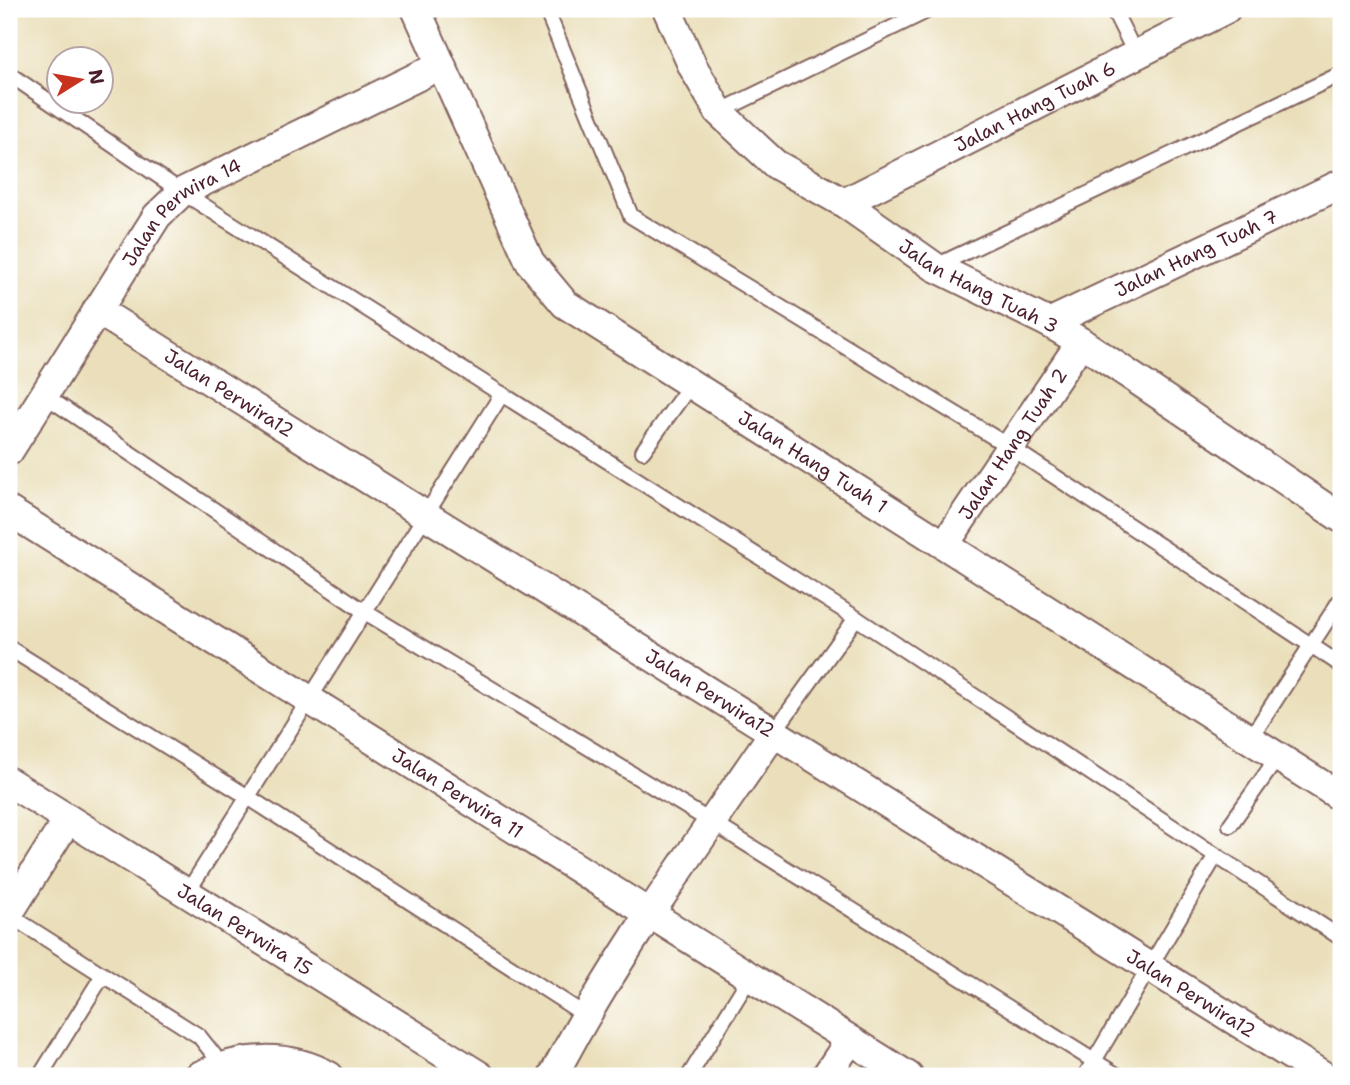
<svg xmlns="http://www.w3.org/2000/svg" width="1350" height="1085" viewBox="0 0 1350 1085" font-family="'Shantell Sans',sans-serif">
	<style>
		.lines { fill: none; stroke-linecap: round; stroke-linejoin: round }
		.service-casing { stroke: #82625d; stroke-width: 18 }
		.minor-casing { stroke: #82625d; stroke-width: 32 }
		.service { stroke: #fff; stroke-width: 14 }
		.minor { stroke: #fff; stroke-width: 28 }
		.labels { text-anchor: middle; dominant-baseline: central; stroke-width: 5; stroke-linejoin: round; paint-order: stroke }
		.street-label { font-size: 19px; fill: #4a1f2b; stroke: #fff }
	</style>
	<rect width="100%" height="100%" fill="#fff"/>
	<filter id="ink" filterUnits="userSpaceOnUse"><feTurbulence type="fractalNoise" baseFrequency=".0143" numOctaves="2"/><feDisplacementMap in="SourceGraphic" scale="14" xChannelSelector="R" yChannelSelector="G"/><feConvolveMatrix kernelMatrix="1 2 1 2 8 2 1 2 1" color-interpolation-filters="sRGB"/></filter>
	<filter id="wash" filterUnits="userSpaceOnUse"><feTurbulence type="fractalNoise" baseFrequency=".00686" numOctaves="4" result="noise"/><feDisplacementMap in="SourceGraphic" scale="28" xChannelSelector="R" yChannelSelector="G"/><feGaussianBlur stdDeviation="1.57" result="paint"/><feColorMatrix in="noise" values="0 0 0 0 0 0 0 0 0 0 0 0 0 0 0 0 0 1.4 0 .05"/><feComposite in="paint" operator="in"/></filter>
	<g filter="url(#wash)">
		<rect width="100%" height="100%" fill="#eadfba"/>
	</g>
	<g filter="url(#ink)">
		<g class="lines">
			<g class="service-casing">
				<g id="service">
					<polyline points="546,9 631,216 1010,447 1341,665"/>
					<polyline points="1113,9 1135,53"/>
					<polyline points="9,74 182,192 856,618 1341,938"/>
					<polyline points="719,112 931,9"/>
					<polyline points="936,266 1341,74"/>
					<polyline points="44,395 365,612 713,823 1118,1076"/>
					<polyline points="643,451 691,384"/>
					<polyline points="9,648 248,797 585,1015"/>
					<polyline points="774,732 856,618"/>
					<polyline points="1250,739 1341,599"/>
					<polyline points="1230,825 1278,757"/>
					<polyline points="187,893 502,394"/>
					<polyline points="9,915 199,1036 222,1065"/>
					<polyline points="40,1076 103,975"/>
					<polyline points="689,1076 750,977"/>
					<polyline points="1085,1076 1215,857"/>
				</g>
			</g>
			<g class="minor-casing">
				<g id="minor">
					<path id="s1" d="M416 9 530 262 565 304 1341 797"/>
					<path id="s2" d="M667 9 693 67 719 112 775 164 844 203 935 267 1049 323 1081 342 1341 518"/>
					<path id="s3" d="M844 203 1226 9"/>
					<path id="s4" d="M97 310 1324 1076"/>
					<path id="s5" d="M1049 323 1341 184"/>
					<path id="s6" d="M9 451 157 216 182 192 439 66"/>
					<path id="s7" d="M9 511 908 1076"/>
					<path id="s8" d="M945 544 1081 342"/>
					<path id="s9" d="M9 782 480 1076"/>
					<polyline points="9,913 68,819"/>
					<path d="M199 1076C241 1056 288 1053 329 1076"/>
					<path d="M553 1076C616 955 697 845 774 732"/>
					<polyline points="826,1076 850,1040"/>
				</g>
			</g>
			<use href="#service" class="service"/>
			<use href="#minor" class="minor"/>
		</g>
	</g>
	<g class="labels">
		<g class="street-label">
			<text stroke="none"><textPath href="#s3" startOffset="214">Jalan Hang Tuah 6</textPath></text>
			<text stroke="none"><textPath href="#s6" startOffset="299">Jalan Perwira 14</textPath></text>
			<text stroke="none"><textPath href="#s5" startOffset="163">Jalan Hang Tuah 7</textPath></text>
			<text stroke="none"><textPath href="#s2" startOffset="430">Jalan Hang Tuah 3</textPath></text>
			<text stroke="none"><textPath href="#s4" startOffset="156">Jalan Perwira12</textPath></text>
			<text stroke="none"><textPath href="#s8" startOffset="121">Jalan Hang Tuah 2</textPath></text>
			<text stroke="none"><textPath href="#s1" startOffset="626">Jalan Hang Tuah 1</textPath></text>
			<text stroke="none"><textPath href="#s4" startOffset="723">Jalan Perwira12</textPath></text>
			<text stroke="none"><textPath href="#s7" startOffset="530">Jalan Perwira 11</textPath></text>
			<text stroke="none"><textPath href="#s9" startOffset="278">Jalan Perwira 15</textPath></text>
			<text stroke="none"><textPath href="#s4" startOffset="1290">Jalan Perwira12</textPath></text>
		</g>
	</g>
	<rect width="1350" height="1085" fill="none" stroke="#fff" stroke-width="35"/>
	<g transform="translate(80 80) rotate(79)"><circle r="33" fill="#ffffff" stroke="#b7a5aa" stroke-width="2"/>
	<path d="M0-5L12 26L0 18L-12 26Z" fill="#c8321e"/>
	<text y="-10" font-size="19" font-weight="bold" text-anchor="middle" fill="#4a1f2b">N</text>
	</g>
</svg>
